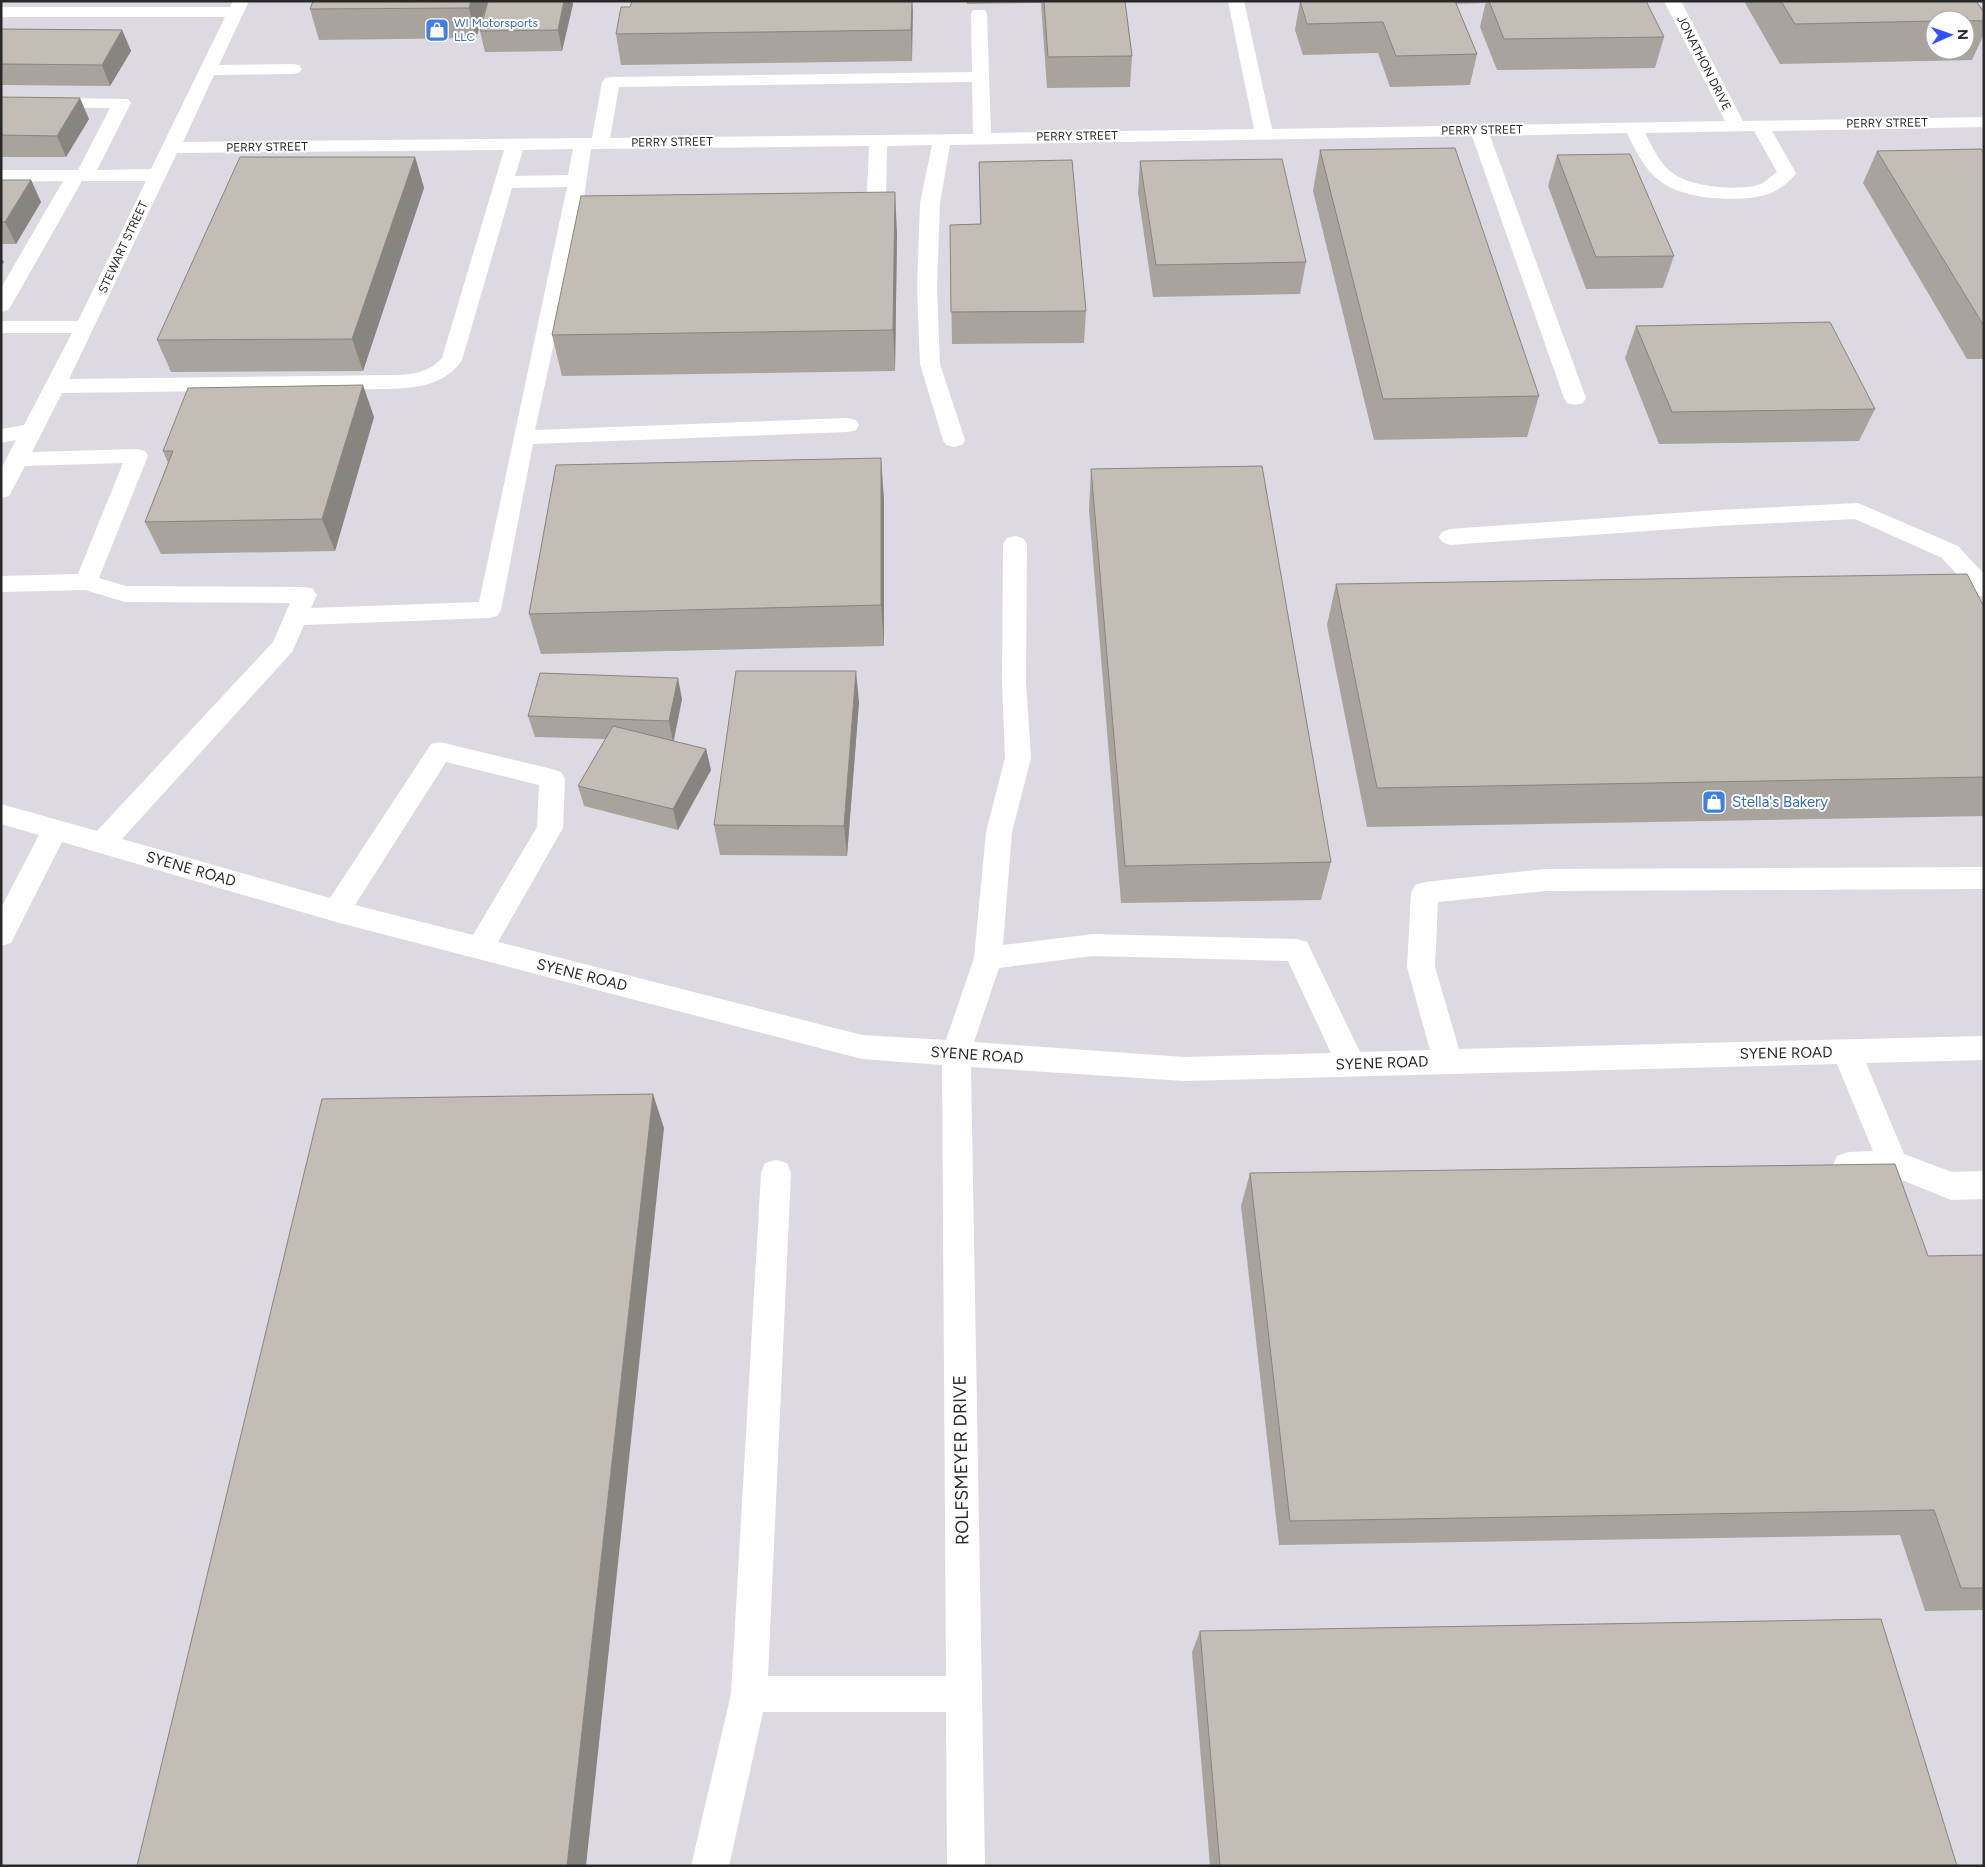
<svg xmlns="http://www.w3.org/2000/svg" width="1985" height="1867" viewBox="0 0 1985 1867" font-family="Figtree,sans-serif">
	<style>
		.industrial { fill: #dcd9e3; fill-rule: evenodd }
		.lines { fill: none; stroke-linecap: round; stroke-linejoin: round }
		.minor { fill: #fff; fill-rule: evenodd }
		.wall { fill: #a8a39c; fill-rule: evenodd }
		.shaded-wall { fill: #88847f }
		.building { fill: #c3bdb5; stroke: #88847f }
		.labels { text-anchor: middle; dominant-baseline: central; stroke-width: 4; stroke-linejoin: round; paint-order: stroke }
		.far-shop-label { font-size: 12px; fill: #366cbe; stroke: #fff; text-anchor: start }
		.far-street-label { font-size: 12px; fill: #282828; stroke: #fff }
		.shop-label { font-size: 15px; fill: #366cbe; stroke: #fff; text-anchor: start }
		.street-label { font-size: 15px; fill: #282828; stroke: #fff }
		.near-street-label { font-size: 18px; fill: #282828; stroke: #fff }
	</style>
	<rect width="100%" height="100%" fill="#ebe3d8"/>
	<path class="industrial" d="M1 1H1984V1866H1ZM1935 20H1965V50H1935Z"/>
	<g class="lines">
		<g class="minor">
			<path d="M233 1H249L219 65 293 64 299 65 302 69 299 73 293 74 214 75 183 142 592 138 602 82 605 78 611 77 972 72 971 14 973 10H985L987 14 991 133 1254 129 1228 1H1244L1272 129 1725 121 1664 1H1681L1743 121 1984 117V127L1772 131 1796 173C1791 181 1779 190 1769 194 1741 203 1683 200 1660 181 1645 170 1635 150 1627 133L1490 136 1586 398 1583 403 1575 405 1567 403 1564 398 1472 136 950 145 940 203 937 288 940 364 965 440 962 445 954 447 946 445 943 440 920 364 917 288 920 203 932 145 887 146 886 198 883 202C869 205 850 205 836 202L833 198 836 194 867 192 869 146 591 149 581 218 535 430 848 418 856 420 859 425 856 430 848 432 533 444 501 610 497 616 489 618 304 625 292 652 122 839 330 898 431 744 440 742 552 769 561 772 565 779 563 828 498 942 862 1035 946 1040 974 958 986 832 1005 758 1002 682 1003 544 1007 538 1015 536 1023 538 1027 544 1026 682 1031 758 1012 832 1003 945 1093 934 1297 939 1307 942 1360 1052 1430 1050 1407 967 1411 893 1415 885 1425 882 1545 869 1984 867V889L1545 891 1438 902 1435 967 1459 1049 1984 1036V1060L1866 1063 1904 1154 1952 1172 1984 1171V1199L1951 1200 1892 1176 1848 1178 1837 1174 1833 1165 1837 1156 1848 1152 1873 1151 1837 1064 1184 1081 971 1067 985 1866H947L946 1712H763L729 1866H691L731 1694 761 1173 765 1163 776 1160 787 1163 791 1173 768 1676H946L942 1065 862 1059 336 922 62 842 11 943 1 946V908L39 835 1 824V804L97 831 273 642 290 603 125 602 85 590 1 592V576L78 574 123 463 25 466 9 496 1 498V469L16 440 1 443V429L24 425 72 333H1V321H78L146 181H82L11 306 8 310 1 312V288L63 181 1 182V170H78L110 108 1 107V97L128 99 131 103 97 170 151 169 225 17H1V7H230ZM972 82 973 134 610 138 619 87ZM1754 131 1777 172C1771 176 1765 183 1758 185 1737 191 1692 187 1674 174 1660 165 1653 148 1645 133ZM573 149 568 175 515 176 523 150ZM504 150 442 358C427 375 407 375 386 375L69 379 177 153ZM567 187 479 602 311 608 317 595 313 589 305 587 126 586 99 578 148 456 145 451 137 449 32 452 62 393 386 389C415 388 445 386 462 360L512 188ZM446 762 539 785 537 827 473 935 355 905ZM1093 956 1288 961 1331 1053 1184 1057 974 1042 999 968Z"/>
			<polygon points="1858,503 1958,546 1984,574 1984,597 1976,595 1942,558 1855,519 1718,526 1450,545 1442,542 1439,537 1442,532 1450,529 1718,510"/>
		</g>
	</g>
	<g class="wall">
		<polygon points="313,1 488,1 476,38 319,40 310,9"/>
		<polygon points="632,1 912,1 912,61 621,65 616,34 630,7"/>
		<polygon points="967,1 1125,1 1132,56 1130,87 1047,88 1041,3 967,4"/>
		<polygon points="1300,1 1486,1 1485,3 1456,4 1477,54 1470,85 1390,87 1378,53 1303,55 1295,30"/>
		<polygon points="1486,1 1646,1 1664,37 1655,68 1497,70 1480,27"/>
		<path d="M1744 1H1976L1984 12V34L1972 60 1780 64ZM1935 20H1965V50H1935Z"/>
		<polygon points="573,4 562,51 485,52 480,31"/>
		<polygon points="1,29 122,30 131,51 110,86 1,85"/>
		<polygon points="1,97 89,119 66,157 1,157"/>
		<polygon points="1320,150 1539,396 1527,437 1374,440 1313,191"/>
		<polygon points="1877,151 1984,153 1984,359 1967,359 1863,183"/>
		<polygon points="1557,155 1674,256 1663,288 1586,289 1548,186"/>
		<polygon points="415,157 424,188 363,371 171,372 157,340"/>
		<polygon points="1140,161 1306,262 1300,294 1153,297 1138,193"/>
		<polygon points="979,162 1086,311 1084,343 952,344 950,225 980,224"/>
		<polygon points="1,180 31,180 41,202 16,244 1,244"/>
		<polygon points="897,233 895,371 562,376 552,335"/>
		<polygon points="1636,326 1875,409 1859,441 1659,444 1625,358"/>
		<polygon points="374,417 335,551 161,554 145,522 168,463 163,451"/>
		<polygon points="1091,469 1331,862 1321,900 1121,903 1089,510"/>
		<polygon points="884,499 884,646 541,654 529,614"/>
		<polygon points="1336,584 1984,607 1984,816 1367,827 1327,625"/>
		<polygon points="682,699 674,741 706,749 711,770 678,830 584,806 578,786 605,739 535,737 528,716"/>
		<polygon points="859,702 847,856 720,855 714,825"/>
		<polygon points="1250,1173 1928,1256 1984,1255 1984,1610 1925,1611 1900,1535 1279,1545 1241,1206"/>
		<polygon points="1200,1631 1957,1866 1210,1866 1192,1652"/>
	</g>
	<g class="shaded-wall">
		<polygon points="471,1 488,1 476,38 469,8"/>
		<polygon points="564,1 572,1 573,4 562,51 558,30"/>
		<polygon points="912,1 913,11 912,61 911,30"/>
		<polygon points="122,30 131,51 110,86 102,65"/>
		<polygon points="80,98 89,119 66,157 57,136"/>
		<polygon points="415,157 424,188 363,371 352,339"/>
		<polygon points="31,180 41,202 16,244 5,222"/>
		<polygon points="895,192 897,233 895,371 893,330"/>
		<polygon points="1,257 4,262 1,267"/>
		<polygon points="363,385 374,417 335,551 322,519"/>
		<polygon points="881,458 884,499 884,646 881,605"/>
		<polygon points="856,671 859,702 847,856 844,826"/>
		<polygon points="678,678 682,699 673,742 669,721"/>
		<polygon points="706,749 711,770 678,830 673,809"/>
		<polygon points="653,1094 664,1128 586,1866 567,1866"/>
	</g>
	<g class="building">
		<polygon points="313,1 471,1 469,8 310,9"/>
		<polygon points="488,1 564,1 558,30 480,31"/>
		<polygon points="632,1 912,1 911,30 616,34 621,7 630,7"/>
		<polygon points="1044,1 1125,1 1132,56 1048,57"/>
		<polygon points="1300,1 1455,1 1477,54 1396,56 1383,22 1307,24"/>
		<polygon points="1489,1 1646,1 1664,37 1504,39"/>
		<polygon points="1781,1 1976,1 1984,12 1984,21 1935,20 1935,21 1795,24"/>
		<polygon points="1,29 122,30 102,65 1,64"/>
		<polygon points="1,97 80,98 57,136 1,135"/>
		<polygon points="1455,148 1539,396 1383,399 1320,150"/>
		<polygon points="1981,149 1984,153 1984,326 1877,151"/>
		<polygon points="1630,154 1674,256 1596,257 1557,155"/>
		<polygon points="240,157 415,157 352,339 157,340"/>
		<polygon points="1282,159 1306,262 1156,265 1140,161"/>
		<polygon points="1072,160 1086,311 951,312 950,225 981,224 979,162"/>
		<polygon points="1,180 31,180 5,222 1,222"/>
		<polygon points="895,192 893,330 552,335 581,196"/>
		<polygon points="1830,322 1875,409 1672,412 1636,326"/>
		<polygon points="363,385 322,519 145,522 173,451 163,451 188,388"/>
		<polygon points="881,458 881,605 529,614 556,465"/>
		<polygon points="1262,466 1331,862 1125,866 1091,469"/>
		<polygon points="1967,574 1984,607 1984,777 1377,788 1336,584"/>
		<polygon points="736,671 856,671 844,826 714,825"/>
		<polygon points="540,673 678,678 669,721 528,716"/>
		<polygon points="613,726 706,749 673,809 578,786"/>
		<polygon points="653,1094 567,1866 137,1866 322,1099"/>
		<polygon points="1895,1164 1928,1256 1984,1255 1984,1588 1961,1588 1934,1510 1290,1521 1250,1173"/>
		<polygon points="1881,1619 1957,1866 1220,1866 1200,1631"/>
	</g>
	<defs>
		<g id="shop-square" transform="scale(1.25)"><rect x="-9" y="-9" width="18" height="18" rx="4" fill="#3f7fe0" stroke="#fff"/><path d="M-5-2.5h2.3a2.7 3.5 0 0 1 5.4 0H5L5.5 6h-11ZM-1.5-2.5h3a1.5 2.3 0 0 0-3 0Z" fill="#fff"/></g>
	</defs>
	<g fill-rule="evenodd">
		<use href="#shop-square" x="437" y="30"/>
		<use href="#shop-square" x="1714" y="802"/>
	</g>
	<g class="labels">
		<g class="far-shop-label">
			<text x="454" y="23">WI Motorsports<tspan x="454" dy="14">LLC</tspan></text>
		</g>
		<g class="far-street-label">
			<text transform="translate(1704 63) rotate(63)">JONATHON DRIVE</text>
			<text transform="translate(1887 123) rotate(-1)">PERRY STREET</text>
			<text transform="translate(1482 130) rotate(-1)">PERRY STREET</text>
			<text transform="translate(1077 136) rotate(-1)">PERRY STREET</text>
			<text transform="translate(672 142) rotate(-1)">PERRY STREET</text>
			<text transform="translate(267 147) rotate(-1)">PERRY STREET</text>
			<text transform="translate(123 247) rotate(-65)">STEWART STREET</text>
		</g>
		<g class="shop-label">
			<text x="1732" y="802">Stella's Bakery</text>
		</g>
		<g class="street-label">
			<text transform="translate(191 869) rotate(16)">SYENE ROAD</text>
			<text transform="translate(582 975) rotate(14)">SYENE ROAD</text>
			<text transform="translate(1786 1053) rotate(-1)">SYENE ROAD</text>
			<text transform="translate(977 1055) rotate(4)">SYENE ROAD</text>
			<text transform="translate(1382 1063) rotate(-2)">SYENE ROAD</text>
		</g>
		<g class="near-street-label">
			<text transform="translate(961 1460) rotate(-91)">ROLFSMEYER DRIVE</text>
		</g>
	</g>
	<rect width="1985" height="1867" fill="none" stroke="#282828" stroke-width="5"/>
	<g transform="translate(1950 35) rotate(88)"><circle r="24" fill="#ffffff" stroke="#a9a9a9"/>
	<path d="M0-4L9 19L0 12L-9 19Z" fill="#3152ff"/>
	<text y="-8" font-size="14" font-weight="bold" text-anchor="middle" fill="#282828">N</text>
	</g>
</svg>
